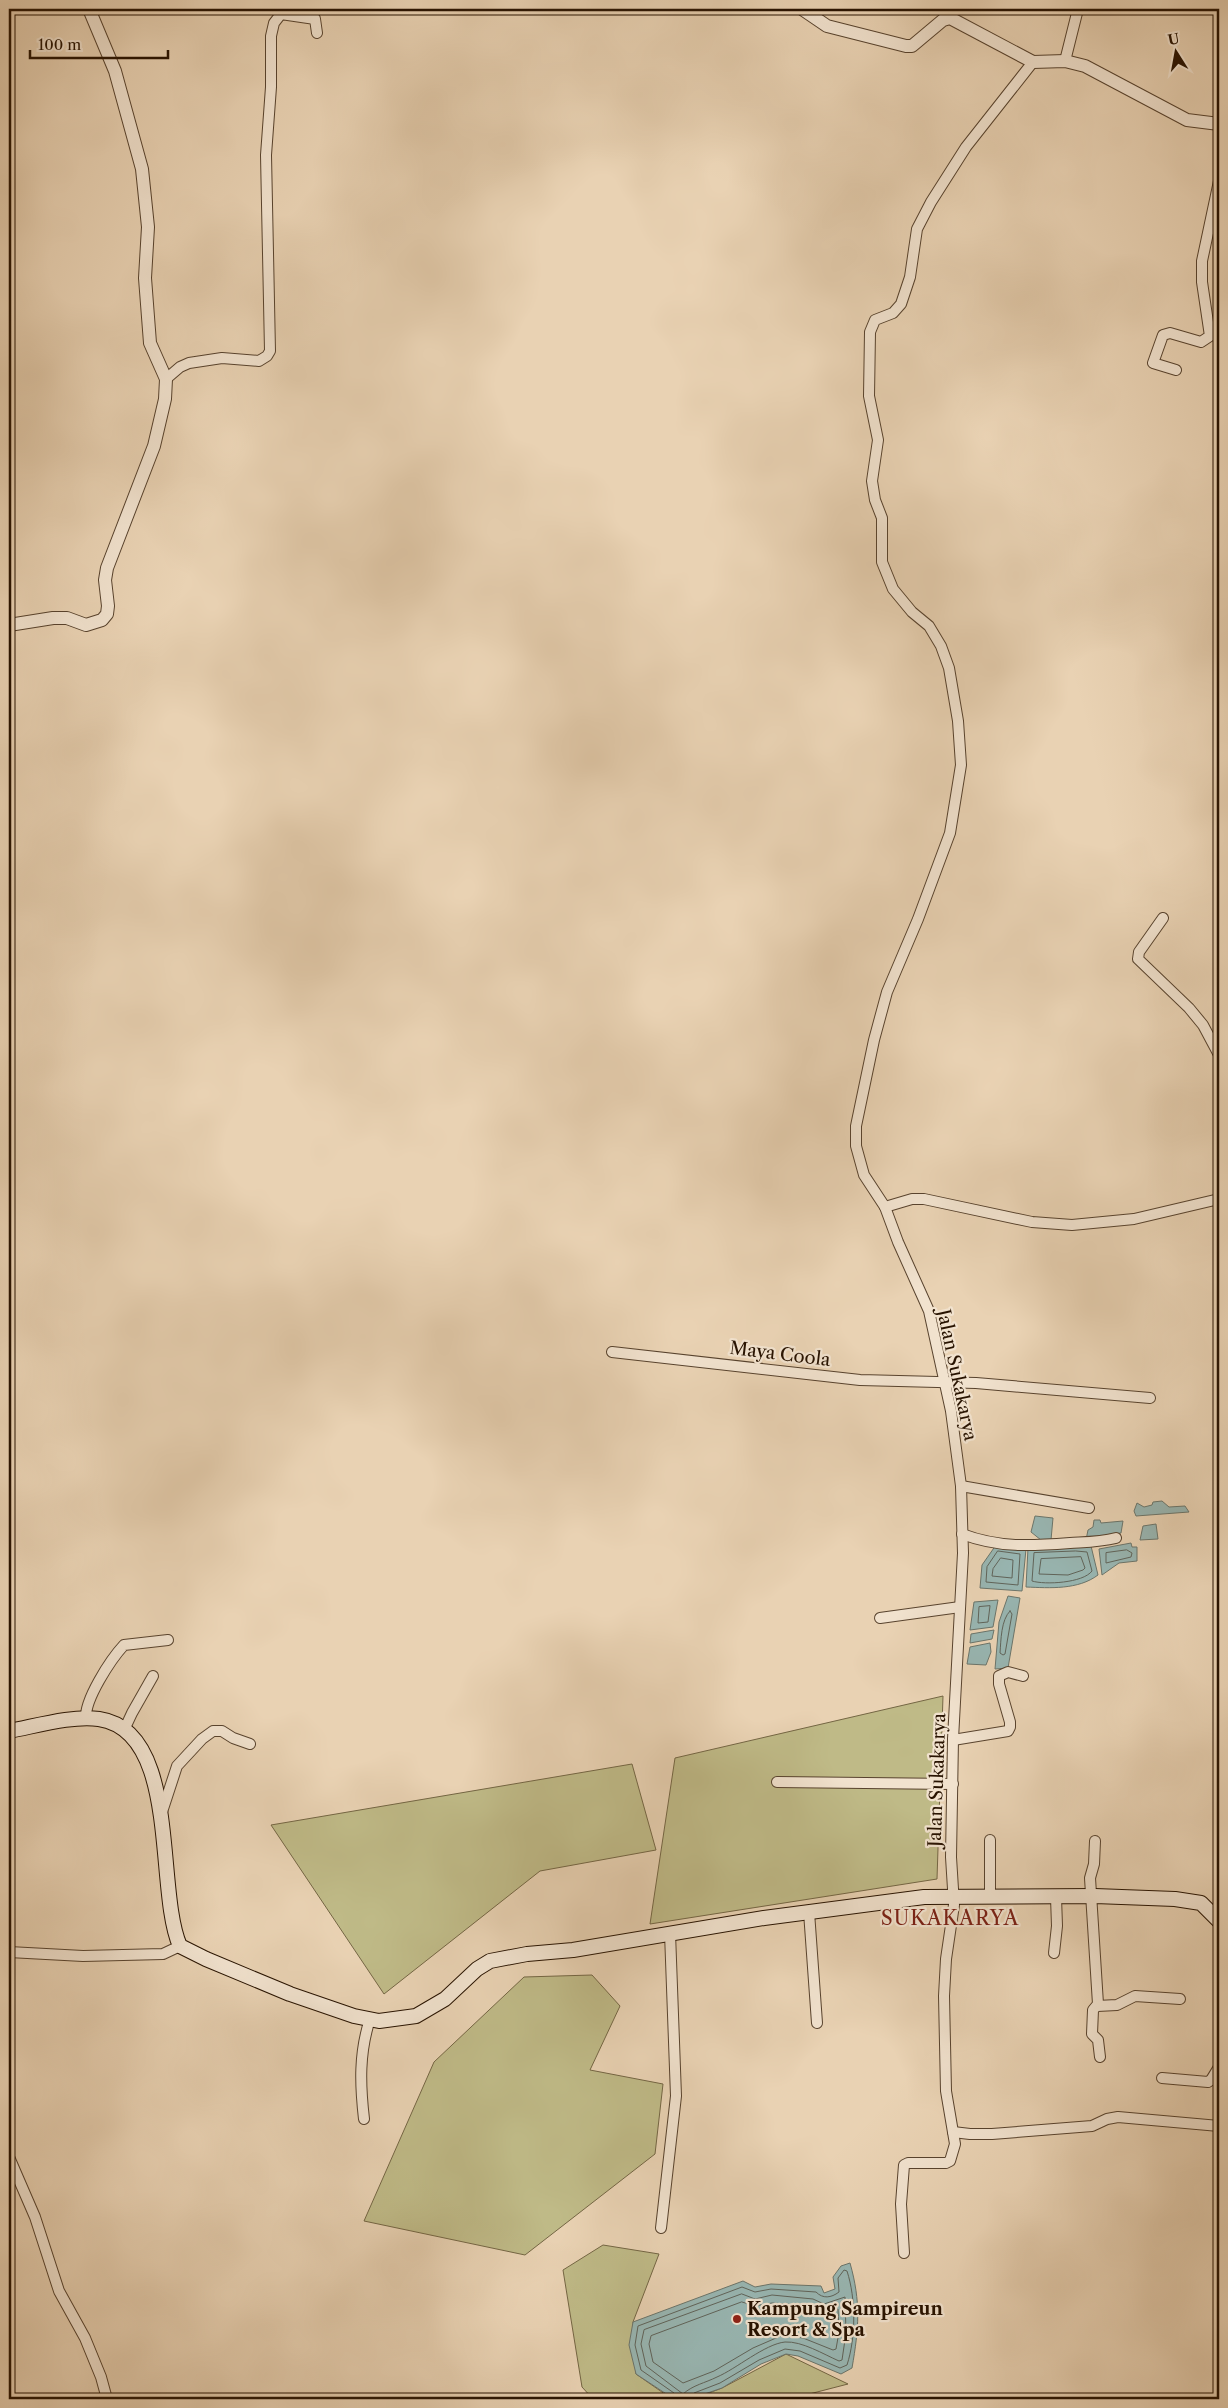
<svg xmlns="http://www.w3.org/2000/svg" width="1228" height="2408" viewBox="0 0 1228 2408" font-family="'Libre Caslon Text',serif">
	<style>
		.green { fill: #bfba87; stroke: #746644 }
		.water { fill: #98b6b2; stroke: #6b756b }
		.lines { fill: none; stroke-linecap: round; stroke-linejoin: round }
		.shore { stroke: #60645a; stroke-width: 1 }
		.minor-casing { stroke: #58432e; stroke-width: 12 }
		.tertiary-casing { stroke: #58432e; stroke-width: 14 }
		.secondary-casing { stroke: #281301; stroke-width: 16 }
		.minor { stroke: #f1e2ce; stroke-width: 10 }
		.tertiary { stroke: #f1e2ce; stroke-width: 12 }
		.secondary { stroke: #f1e2ce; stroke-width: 14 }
		.poi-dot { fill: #8f2418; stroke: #f1e2ce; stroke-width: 2 }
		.labels { text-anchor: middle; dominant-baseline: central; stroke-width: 4.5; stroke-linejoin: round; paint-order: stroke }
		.street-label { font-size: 18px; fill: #281301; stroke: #f1e2ce }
		.poi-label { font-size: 18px; font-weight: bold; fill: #281301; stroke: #f1e2ce; text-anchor: start }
		.quarter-label { font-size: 20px; letter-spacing: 1px; fill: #7a1f14; stroke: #f1e2ce }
	</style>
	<rect width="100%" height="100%" fill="#e9d2b3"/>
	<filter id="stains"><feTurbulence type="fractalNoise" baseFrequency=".004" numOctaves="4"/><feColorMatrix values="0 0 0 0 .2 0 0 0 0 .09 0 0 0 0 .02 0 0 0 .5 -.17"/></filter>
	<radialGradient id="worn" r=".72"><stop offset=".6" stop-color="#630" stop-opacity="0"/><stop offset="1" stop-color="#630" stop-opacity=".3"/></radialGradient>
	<g class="green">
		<polygon points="943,1696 937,1879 650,1924 675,1758"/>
		<polygon points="632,1764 656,1850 540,1871 384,1994 271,1825"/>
		<polygon points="592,1975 620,2006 590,2070 663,2084 655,2154 525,2255 364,2221 434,2062 524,1977"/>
		<polygon points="603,2245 659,2254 633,2322 636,2374 672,2399 593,2399 582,2387 563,2270"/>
		<polygon points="786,2354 848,2384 790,2399 693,2399 722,2388"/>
	</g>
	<g class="water">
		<polygon points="1162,1501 1169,1507 1185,1506 1189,1512 1136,1516 1134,1511 1137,1503 1144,1507 1152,1505 1153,1502"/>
		<polygon points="1035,1516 1053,1518 1051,1540 1041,1540 1031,1532"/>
		<polygon points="1094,1520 1100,1520 1101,1523 1123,1521 1121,1533 1086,1540 1088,1530 1093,1527"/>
		<polygon points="1156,1524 1158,1539 1140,1540 1143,1526"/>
		<polygon points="1131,1543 1132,1547 1137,1547 1137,1561 1119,1563 1102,1575 1099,1549"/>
		<polygon points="996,1545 1026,1549 1022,1591 980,1588 982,1565"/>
		<path d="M1091 1546 1098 1575C1078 1590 1050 1588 1026 1587L1028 1548Z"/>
		<polygon points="1008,1596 1020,1598 1008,1668 995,1669 999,1622"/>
		<polygon points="998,1600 993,1627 970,1630 974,1602"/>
		<polygon points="994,1630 992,1639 970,1643 971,1634"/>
		<polygon points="990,1643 991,1652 986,1665 967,1664 970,1647"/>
		<path d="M850 2263C861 2302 859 2328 852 2368L841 2374 798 2356 786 2354 761 2364 722 2388 690 2399H674L636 2374 629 2345 633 2322 743 2281 755 2287 771 2284 821 2286 824 2293 835 2289 833 2277 841 2266Z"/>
	</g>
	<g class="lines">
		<g class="shore">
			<polygon points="1127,1550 1132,1553 1131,1557 1106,1563 1106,1553"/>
			<polygon points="998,1551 1020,1554 1018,1585 986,1582 987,1567"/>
			<path d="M1076 1551 1087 1552 1092 1571C1083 1583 1045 1585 1032 1581L1034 1553Z"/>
			<polygon points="1081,1557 1085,1568 1083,1570 1068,1575 1039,1574 1041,1559"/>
			<polygon points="1001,1558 1013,1560 1012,1578 992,1576 993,1569"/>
			<polygon points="990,1606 988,1622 978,1623 979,1607"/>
			<path d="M1010 1611 1012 1614 1005 1654 1003 1655 1000 1653C1001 1640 1001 1620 1010 1611Z"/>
			<path d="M742 2294 755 2299 772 2295 813 2299 824 2304 845 2297 846 2333 842 2360 839 2361C823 2354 802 2341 785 2342 765 2344 736 2369 717 2377 705 2383 693 2385 683 2394L646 2366 641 2344 644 2330Z"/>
			<polygon points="742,2302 755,2306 772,2303 810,2306 824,2312 838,2309 839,2332 836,2349 833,2350 803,2338 783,2335 753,2348 714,2371 683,2383 653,2362 649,2344 651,2336"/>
			<path d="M676 2399 674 2393 641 2370 635 2345 638 2326 742 2287 755 2292 771 2289 816 2292C823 2299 831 2298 839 2292L838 2278 844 2270 847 2271C856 2299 856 2337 847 2365L840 2368 800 2351 785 2349 759 2360 720 2383 694 2393 691 2399"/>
		</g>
		<g class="minor-casing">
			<g id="minor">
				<polyline points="1065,61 1078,9"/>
				<polyline points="1176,370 1153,363 1163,335 1170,333 1201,342 1210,336 1202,282 1202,261 1219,181"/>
				<polyline points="166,379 180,367 189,363 222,358 259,361 267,356 270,351 266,155 271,87 271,36 274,23 281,14 315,19 317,33"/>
				<polyline points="1163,918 1139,952 1138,959 1189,1008 1203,1025 1219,1055"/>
				<polyline points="885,1207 864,1175 856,1146 856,1126 874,1040 887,992 918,919 950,833 961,765 958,721 949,668 941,646 929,626 912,612 893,589 882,562 882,518 875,500 872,481 878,440 869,396 870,332 875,320 893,313 901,304 910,277 917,229 931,202 966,147 1033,62"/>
				<polyline points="612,1352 860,1380 976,1383 1150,1398"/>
				<polyline points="961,1486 1089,1508"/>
				<path d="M962 1534C999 1548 1031 1546 1070 1543 1086 1542 1100 1542 1116 1538"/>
				<polyline points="880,1618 960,1607"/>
				<path d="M86 1719C84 1700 111 1659 124 1645L168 1640"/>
				<polyline points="125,1728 132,1713 153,1676"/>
				<polyline points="953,1740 1008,1731 1010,1727 1010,1722 999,1684 999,1676 1008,1672 1023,1676"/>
				<polyline points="777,1782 953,1784"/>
				<polyline points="161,1815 177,1766 202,1739 213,1731 222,1731 233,1738 250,1744"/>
				<polyline points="1095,1841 1094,1864 1090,1878 1098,2004 1093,2010 1092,2034 1098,2040 1100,2057"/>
				<polyline points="990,1897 990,1840"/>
				<polyline points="809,1912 817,2023"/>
				<polyline points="9,1952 83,1956 163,1954 180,1946"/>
				<polyline points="1054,1953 1057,1926 1056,1897"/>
				<polyline points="1097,2006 1117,2005 1135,1996 1180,1999"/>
				<polyline points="1162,2078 1208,2082 1211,2080 1219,2067"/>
				<path d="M364 2119C360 2084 359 2053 370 2019"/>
				<polyline points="953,2132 970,2134 992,2134 1092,2126 1107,2119 1118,2117 1219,2126"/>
				<polyline points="9,2157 35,2217 59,2291 85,2338 101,2377 107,2399"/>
				<polyline points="661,2228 676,2096 670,1933"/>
				<polyline points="904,2253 901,2204 904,2165 908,2163 946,2163 950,2161 955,2144 946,2091 944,1996 946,1959 954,1905 951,1857 953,1739 963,1553 961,1486 951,1411 929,1311 898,1242 885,1207 912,1199 924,1199 1032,1222 1072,1225 1134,1219 1219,1199"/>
			</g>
		</g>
		<g class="tertiary-casing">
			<g id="tertiary">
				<polyline points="802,9 827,26 906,46 912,46 943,20 950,18 1033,62 1065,61 1085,66 1187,120 1219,124"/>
				<polyline points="9,625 53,618 67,618 86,625 102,620 107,614 108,606 105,580 107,568 154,446 165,399 166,379 150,343 145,278 148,227 142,169 115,71 89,9"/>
			</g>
		</g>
		<g class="secondary-casing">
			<path id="secondary" d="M9 1731C36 1726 73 1715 99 1719 181 1731 155 1890 180 1946L206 1959 290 1994 354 2016 379 2021 416 2016 445 1999 477 1969 490 1961 527 1954 573 1950 764 1918 924 1897 1095 1896 1175 1899 1201 1903 1219 1921"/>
		</g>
		<use href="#minor" class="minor"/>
		<use href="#tertiary" class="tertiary"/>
		<use href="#secondary" class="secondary"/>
	</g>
	<circle class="poi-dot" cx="737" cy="2319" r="5"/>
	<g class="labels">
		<g class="street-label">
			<text transform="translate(780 1354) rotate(7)">Maya Coola</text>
			<text transform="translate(957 1375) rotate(78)">Jalan Sukakarya</text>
			<text transform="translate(937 1780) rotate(-88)">Jalan Sukakarya</text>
		</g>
		<g class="poi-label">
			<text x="747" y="2309">Kampung Sampireun<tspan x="747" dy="21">Resort &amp; Spa</tspan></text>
		</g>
		<g class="quarter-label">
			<text x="950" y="1918">SUKAKARYA</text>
		</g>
	</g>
	<rect width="1228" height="2408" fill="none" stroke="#e9d2b3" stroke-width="30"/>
	<rect x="10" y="10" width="1208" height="2388" fill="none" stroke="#281301" stroke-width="2.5"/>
	<rect x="15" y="15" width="1198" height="2378" fill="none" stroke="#281301"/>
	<g transform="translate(1176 52) rotate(349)" stroke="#f1e2ce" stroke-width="4" paint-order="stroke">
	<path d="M0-4L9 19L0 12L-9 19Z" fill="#281301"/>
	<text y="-8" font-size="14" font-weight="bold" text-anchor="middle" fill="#281301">U</text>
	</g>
	<path d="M30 50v8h138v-8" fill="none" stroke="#281301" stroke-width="2.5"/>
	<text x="38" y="50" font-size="15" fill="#281301" stroke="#f1e2ce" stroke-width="4" paint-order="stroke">100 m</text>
	<rect width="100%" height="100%" filter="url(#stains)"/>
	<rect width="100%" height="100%" fill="url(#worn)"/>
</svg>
